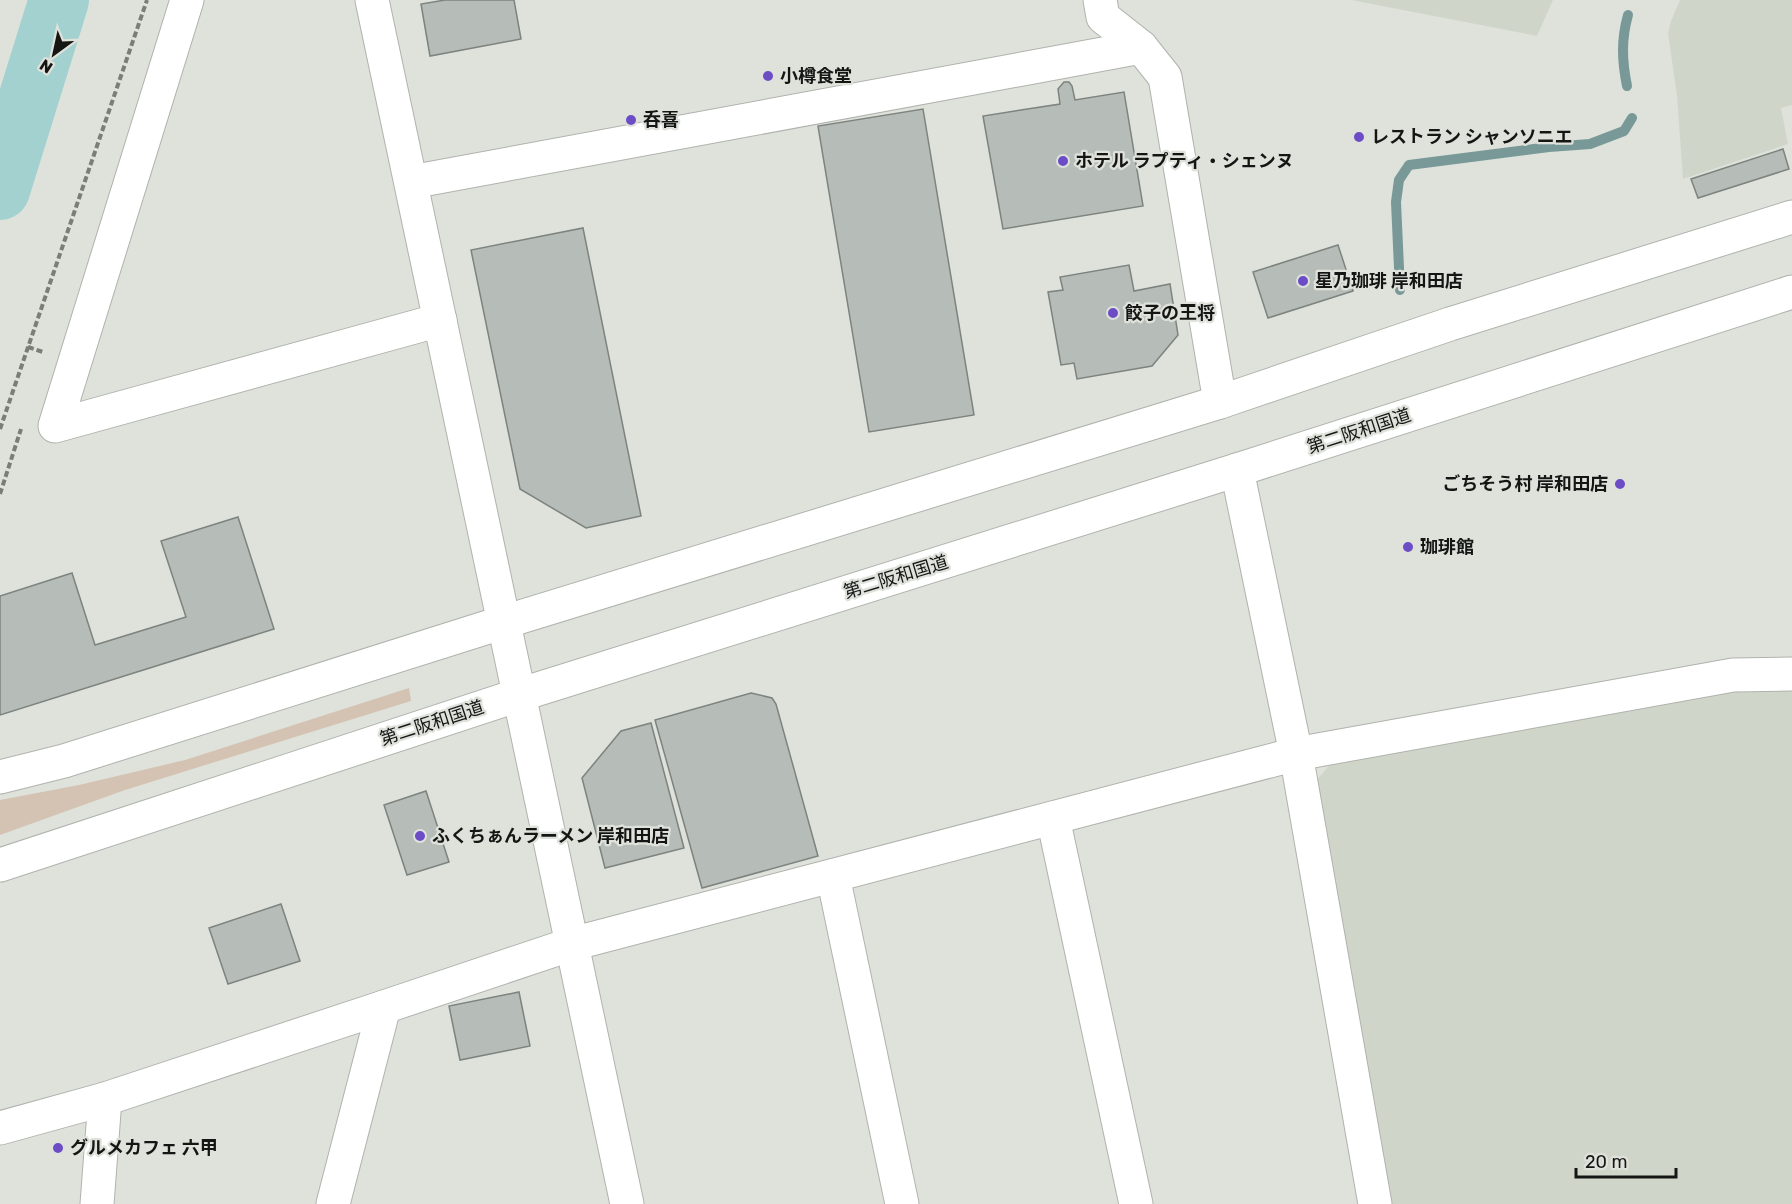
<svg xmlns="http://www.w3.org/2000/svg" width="1792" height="1204" viewBox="0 0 1792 1204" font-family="Rubik,'Noto Sans JP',sans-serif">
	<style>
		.built { fill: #cfd6c9 }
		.green { fill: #d4c3b2 }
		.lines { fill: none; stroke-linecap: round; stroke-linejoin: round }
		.stream { stroke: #789998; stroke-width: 10 }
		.river { stroke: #a2d1d0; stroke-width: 60 }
		.building { fill: #b6bdb9; stroke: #7d837f; stroke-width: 1.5 }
		.minor-casing { stroke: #b0b3ad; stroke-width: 35 }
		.tertiary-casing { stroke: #b0b3ad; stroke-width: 35 }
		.trunk-casing { stroke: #b0b3ad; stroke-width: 35 }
		.path { stroke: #7a7d78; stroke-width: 4; stroke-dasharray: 6 3; stroke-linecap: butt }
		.minor { stroke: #fff; stroke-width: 33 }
		.tertiary { stroke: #fff; stroke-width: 33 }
		.trunk { stroke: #fff; stroke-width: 33 }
		.poi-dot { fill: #6c4dc6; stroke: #dee2db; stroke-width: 2 }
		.labels { text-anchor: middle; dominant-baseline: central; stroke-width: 4.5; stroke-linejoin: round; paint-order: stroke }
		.poi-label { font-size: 18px; font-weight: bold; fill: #151614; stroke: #dee2db; text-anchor: start }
		.street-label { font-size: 18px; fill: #151614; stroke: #dee2db }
	</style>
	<rect width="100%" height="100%" fill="#dee2db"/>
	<g class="built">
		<polygon points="1351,0 1553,0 1537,36"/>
		<polygon points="1680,0 1792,0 1792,105 1781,108 1788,144 1683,179 1677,96 1668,33 1671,21"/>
		<polygon points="1761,684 1792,685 1792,1204 1389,1204 1315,782 1333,761"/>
	</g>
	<polygon class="green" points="409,688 411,701 125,790 0,835 0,800 79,785 185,760"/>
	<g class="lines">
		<g class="stream">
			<path d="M1627 86C1622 61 1621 40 1628 15"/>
			<polyline points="1400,290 1396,202 1399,180 1409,165 1549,147 1590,144 1624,131 1632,118"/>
		</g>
		<polyline class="river" points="0,190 59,0"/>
	</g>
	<g class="building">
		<polygon points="445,0 514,0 521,39 430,56 421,4"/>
		<polygon points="1064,82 1069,82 1072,86 1075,100 1124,92 1143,206 1003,229 983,116 1060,104 1058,89"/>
		<polygon points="923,109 974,415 869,432 818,126"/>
		<polygon points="1783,149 1789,169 1698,198 1691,179"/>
		<polygon points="583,228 641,516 586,528 520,489 471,250"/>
		<polygon points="1338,245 1353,291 1268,318 1253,272"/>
		<polygon points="1129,265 1134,291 1170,284 1178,335 1152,366 1077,379 1074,363 1061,365 1048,292 1063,290 1060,277"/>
		<polygon points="238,517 274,629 0,715 0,596 72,573 95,645 186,617 161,541"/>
		<polygon points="751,693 772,698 776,704 818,856 702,888 655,720"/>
		<polygon points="651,723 684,848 605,868 582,778 621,731"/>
		<polygon points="426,791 449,862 407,875 384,805"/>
		<polygon points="281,904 300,961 228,984 209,928"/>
		<polygon points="519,992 530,1046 460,1060 449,1006"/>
	</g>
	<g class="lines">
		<g class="minor-casing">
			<g id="minor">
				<polyline points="187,0 55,426 440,320"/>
				<polyline points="1100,0 1103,17 1141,47 1165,77 1220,402"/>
				<polyline points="411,182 1141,47"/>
				<polyline points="1237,470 1296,754 1375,1204"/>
				<polyline points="1053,818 1136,1204"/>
				<polyline points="833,876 902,1204"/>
				<polyline points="0,1128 105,1099 384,1007"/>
				<polyline points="97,1204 105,1099"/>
				<polyline points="333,1204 384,1007 572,944 1296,754 1733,675 1792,674"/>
			</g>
		</g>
		<g class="tertiary-casing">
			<polyline id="tertiary" points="372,0 627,1204"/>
		</g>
		<g class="trunk-casing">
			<g id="trunk">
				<polyline points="0,777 64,761 504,622 1220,402 1450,324 1792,217"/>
				<polyline points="0,865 519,695 1237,470 1792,292"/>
			</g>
		</g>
		<g class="path">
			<polyline points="28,347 43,352"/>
			<polyline points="0,429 147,0"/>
			<polyline points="0,494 21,429"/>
		</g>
		<use href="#minor" class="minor"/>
		<use href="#tertiary" class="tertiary"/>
		<use href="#trunk" class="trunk"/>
	</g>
	<g class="poi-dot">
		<circle cx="768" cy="76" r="6"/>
		<circle cx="631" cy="120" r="6"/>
		<circle cx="1359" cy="137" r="6"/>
		<circle cx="1063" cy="161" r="6"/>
		<circle cx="1303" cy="281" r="6"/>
		<circle cx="1113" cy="313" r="6"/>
		<circle cx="1620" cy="484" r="6"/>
		<circle cx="1408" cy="547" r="6"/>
		<circle cx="420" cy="836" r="6"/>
		<circle cx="58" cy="1148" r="6"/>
	</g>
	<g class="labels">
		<g class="poi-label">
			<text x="780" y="76">小樽食堂</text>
			<text x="643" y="120">呑喜</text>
			<text x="1371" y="137">レストラン シャンソニエ</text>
			<text x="1075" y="161">ホテル ラプティ・シェンヌ</text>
			<text x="1315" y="281">星乃珈琲 岸和田店</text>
			<text x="1125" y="313">餃子の王将</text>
			<text x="1608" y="484" text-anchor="end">ごちそう村 岸和田店</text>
			<text x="1420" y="547">珈琲館</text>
			<text x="432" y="836">ふくちぁんラーメン 岸和田店</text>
			<text x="70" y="1148">グルメカフェ 六甲</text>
		</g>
		<g class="street-label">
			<text transform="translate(1359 431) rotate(-18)">第二阪和国道</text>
			<text transform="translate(896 577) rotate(-17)">第二阪和国道</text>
			<text transform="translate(432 723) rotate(-18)">第二阪和国道</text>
		</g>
	</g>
	<g transform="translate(54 54) rotate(213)" stroke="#dee2db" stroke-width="4.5" paint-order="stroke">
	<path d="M0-4.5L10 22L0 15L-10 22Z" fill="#151614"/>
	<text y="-9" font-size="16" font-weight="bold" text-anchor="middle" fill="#151614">N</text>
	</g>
	<path d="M1576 1168v9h100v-9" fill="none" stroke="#151614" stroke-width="3"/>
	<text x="1585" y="1168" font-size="18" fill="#151614" stroke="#dee2db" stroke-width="4.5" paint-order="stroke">20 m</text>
</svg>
